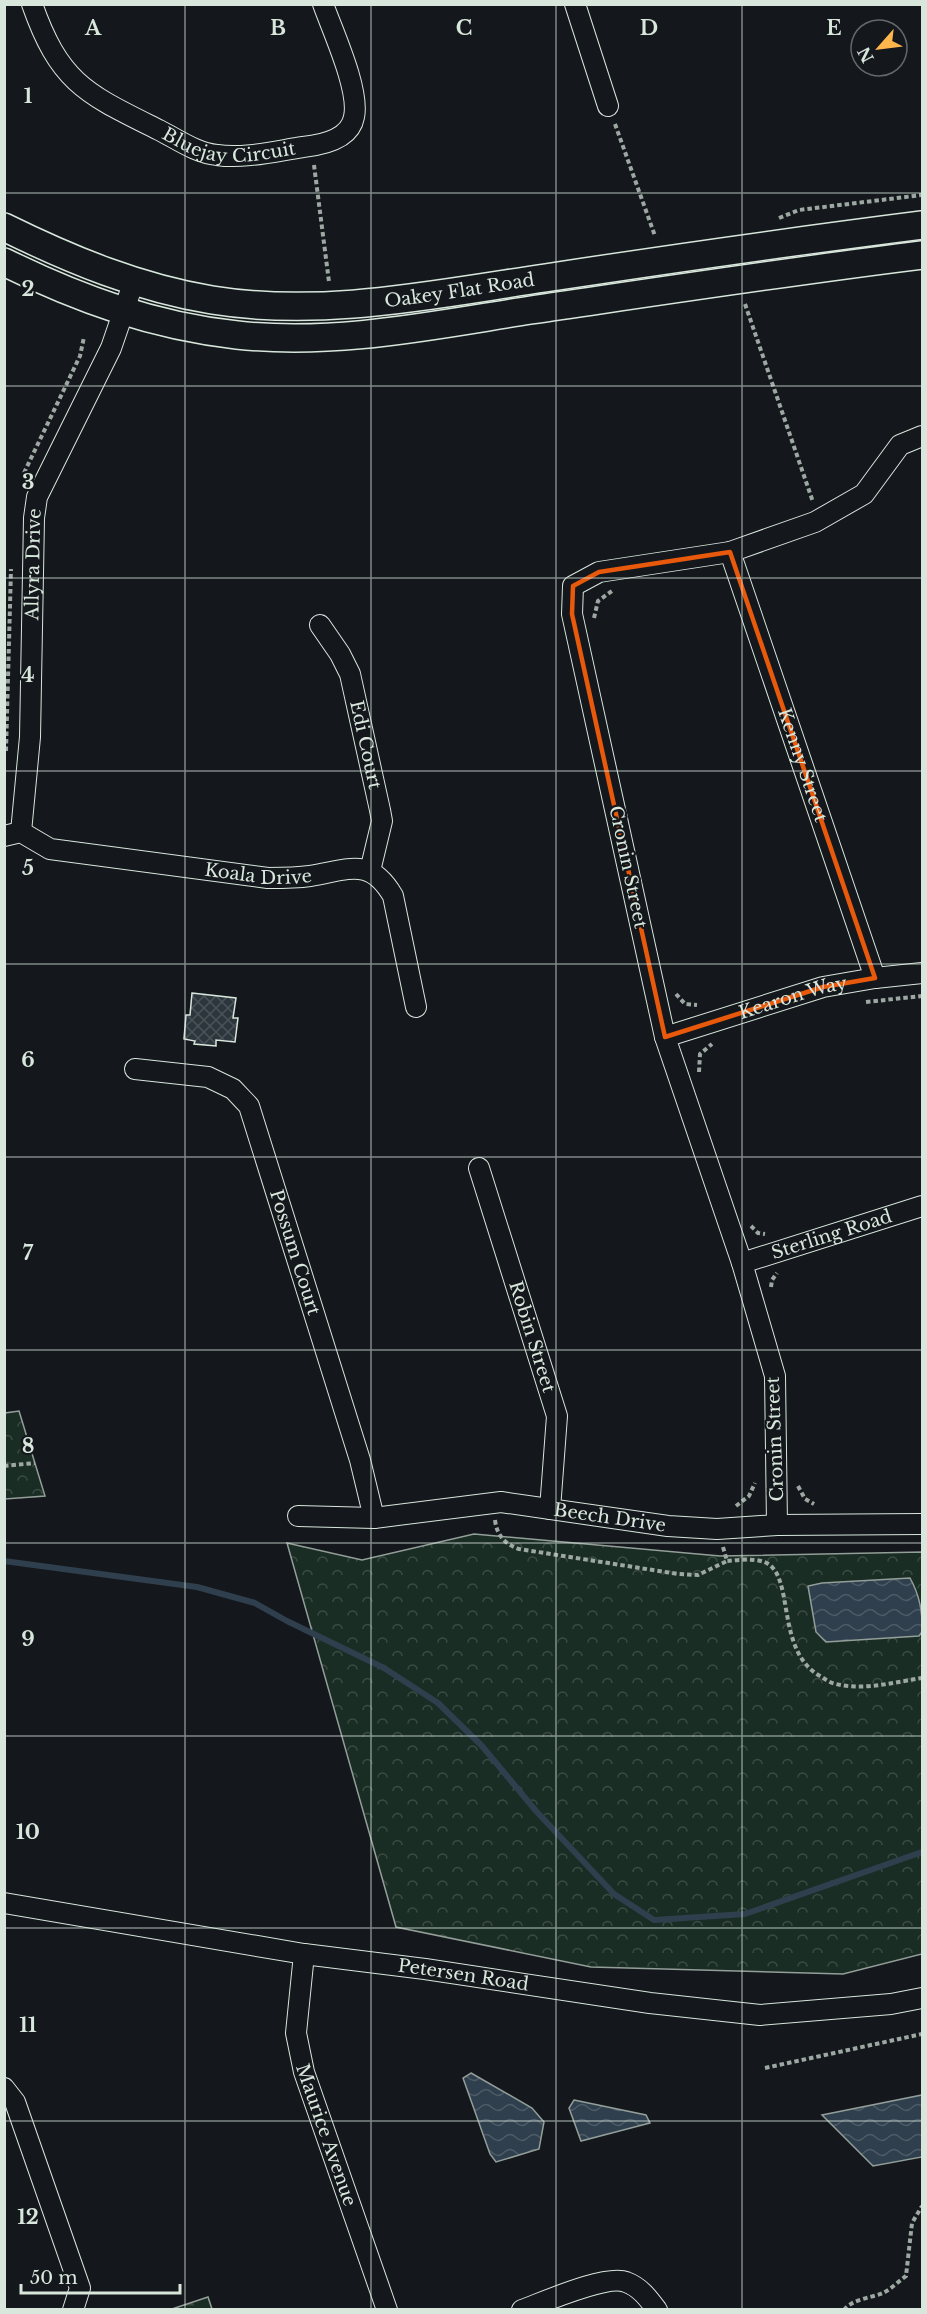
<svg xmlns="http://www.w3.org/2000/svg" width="927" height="2314" viewBox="0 0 927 2314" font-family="'Libre Baskerville',serif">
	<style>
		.forest { fill: url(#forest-firs); stroke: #939e99; stroke-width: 1.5 }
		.park { fill: url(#park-crowns); stroke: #939e99; stroke-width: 1.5 }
		.water { fill: url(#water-waves); stroke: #939e99; stroke-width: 1.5 }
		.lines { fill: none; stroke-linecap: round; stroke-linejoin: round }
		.stream { stroke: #2f3f4d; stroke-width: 6 }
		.building { fill: url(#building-cross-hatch); stroke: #d8e6dc; stroke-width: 1.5 }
		.street-casing { stroke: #d8e6dc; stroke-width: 22 }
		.secondary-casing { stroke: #d8e6dc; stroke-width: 30 }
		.path { stroke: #9da8a2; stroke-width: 4; stroke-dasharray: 4.5 3; stroke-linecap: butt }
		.street { stroke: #14181c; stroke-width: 20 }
		.secondary { stroke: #14181c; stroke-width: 27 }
		.marked { fill: none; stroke: #e8590c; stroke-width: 4.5; stroke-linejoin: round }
		.grid { fill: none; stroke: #d8e6dc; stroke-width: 1.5; stroke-opacity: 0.55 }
		.labels { text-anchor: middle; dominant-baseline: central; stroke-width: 4.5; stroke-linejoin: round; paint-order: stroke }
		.street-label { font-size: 18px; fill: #d8e6dc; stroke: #14181c }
		.grid-label { font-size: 20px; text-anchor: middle; font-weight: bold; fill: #d8e6dc; stroke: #14181c; stroke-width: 4.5; stroke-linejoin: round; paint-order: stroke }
	</style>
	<defs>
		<pattern id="forest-firs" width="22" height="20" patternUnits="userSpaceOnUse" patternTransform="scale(1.5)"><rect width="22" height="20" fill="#1a2d24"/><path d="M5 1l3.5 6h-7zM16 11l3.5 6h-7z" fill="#3b4b43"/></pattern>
		<pattern id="park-crowns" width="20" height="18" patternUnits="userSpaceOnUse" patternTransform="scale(1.5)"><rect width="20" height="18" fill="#1a2d24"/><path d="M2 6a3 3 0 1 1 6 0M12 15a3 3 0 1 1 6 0" fill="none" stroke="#3b4b43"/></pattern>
		<pattern id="water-waves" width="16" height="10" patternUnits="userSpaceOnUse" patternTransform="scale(1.5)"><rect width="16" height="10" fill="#2f3f4d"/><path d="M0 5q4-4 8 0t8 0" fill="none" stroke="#4c5b66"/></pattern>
		<pattern id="building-cross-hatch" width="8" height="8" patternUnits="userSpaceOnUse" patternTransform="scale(1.5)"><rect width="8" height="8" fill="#2c363c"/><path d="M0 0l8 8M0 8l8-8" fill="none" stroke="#4a5358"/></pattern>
	</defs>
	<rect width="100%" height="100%" fill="#14181c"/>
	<polygon class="forest" points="208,2297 212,2309 172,2309"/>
	<g class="park">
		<polygon points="19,1411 45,1496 5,1499 5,1413"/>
		<polygon points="474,1534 720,1556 922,1552 922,1954 843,1974 591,1967 396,1927 287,1543 362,1560"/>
	</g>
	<g class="water">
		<path d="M910 1578C919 1594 923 1614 922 1632L919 1636 826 1642 816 1632 808 1586 822 1583Z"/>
		<polygon points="471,2073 532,2108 544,2122 539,2149 496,2162 490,2154 463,2078"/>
		<polygon points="922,2095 922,2157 873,2166 822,2115"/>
		<polygon points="574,2100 646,2115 650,2123 581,2141 569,2108"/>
	</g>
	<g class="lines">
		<polyline class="stream" points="4,1561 197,1587 255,1603 287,1621 384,1668 438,1703 482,1746 536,1811 614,1894 654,1920 745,1914 922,1852"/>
	</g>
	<polygon class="building" points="192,993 236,998 233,1018 238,1018 235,1042 216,1040 216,1046 194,1044 195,1041 184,1039 186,1015 190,1015"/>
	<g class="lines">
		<g class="street-casing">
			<g id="street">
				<path id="s1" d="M32 4C60 84 87 94 159 130 177 139 196 153 217 155 244 159 276 151 303 147 322 145 350 139 354 117 360 90 333 32 323 4"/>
				<polyline points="575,4 608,106"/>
				<path id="s2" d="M730 552 875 978"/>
				<path id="s3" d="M320 625 340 654 350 674 380 810 382 821 370 871"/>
				<path id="s4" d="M21 832 30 737 34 518 37 497 111 348 134 281"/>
				<path id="s5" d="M4 836 21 832 50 849 268 878C282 878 296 878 310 876 348 870 370 856 393 896L416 1007"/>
				<path id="s6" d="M665 1037 823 987 875 978 922 973"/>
				<path id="s7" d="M135 1069 208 1077 233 1089 249 1106 360 1460 374 1518"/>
				<path id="s8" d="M479 1168 557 1416 550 1509"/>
				<path id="s9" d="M742 1263 922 1206"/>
				<path id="s10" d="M298 1516 374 1518 501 1502 668 1526 717 1529 777 1525 922 1524"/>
				<polyline points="777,1525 775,1376 742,1263 665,1037 572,614 573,586 599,572 730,552 815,522 864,494 900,445 922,436"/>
				<path id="s11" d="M4 1903 304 1954 425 1969 650 2003 760 2015 891 2004 922 1998"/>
				<path id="s12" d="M304 1954 296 2033 304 2072 387 2310"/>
				<polyline points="4,2088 15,2102 80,2288 73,2310"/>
				<path d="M522 2310C544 2302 607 2274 626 2282 640 2287 648 2298 657 2310"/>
			</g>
		</g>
		<g class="secondary-casing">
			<g id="secondary">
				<path id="s13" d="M4 227C71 260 139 288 212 300 323 318 435 294 545 278 670 259 796 241 922 225"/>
				<path d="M4 262C79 299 154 326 237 335 335 346 434 325 531 310 661 291 792 271 922 255"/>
			</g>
		</g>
		<g class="path">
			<polyline points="615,124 655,236"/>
			<polyline points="314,165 329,282"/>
			<polyline points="779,218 799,210 922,195"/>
			<polyline points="745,304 813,502"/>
			<polyline points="24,473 80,356 84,337"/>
			<polyline points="594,618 598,601 612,591"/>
			<polyline points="6,751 11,569"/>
			<polyline points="676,994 685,1004 697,1005"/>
			<polyline points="866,1002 922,996"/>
			<polyline points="699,1072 700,1054 712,1044"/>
			<polyline points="751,1226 758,1233 765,1234"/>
			<polyline points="771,1287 772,1280 777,1273"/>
			<polyline points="4,1466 35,1463"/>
			<polyline points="798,1486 805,1499 814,1504"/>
			<polyline points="736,1506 749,1496 755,1483"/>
			<path d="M495 1520C497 1536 505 1544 519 1549L678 1574 698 1575 727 1561"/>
			<path d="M723 1547 727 1561C739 1560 753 1558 764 1562 796 1573 774 1650 820 1676 825 1679 830 1683 836 1684 863 1691 895 1682 922 1678"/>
			<polyline points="765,2068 922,2034"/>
			<path d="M844 2310C852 2299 871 2298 883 2293 891 2289 899 2281 906 2276L912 2223 922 2206"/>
		</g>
		<use href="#street" class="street"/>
		<use href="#secondary" class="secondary"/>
	</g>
	<path class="marked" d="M730 552 875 978 823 987 665 1037 572 614 573 586 599 572Z"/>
	<path class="grid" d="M185 4V2310M371 4V2310M556 4V2310M742 4V2310M4 193H922M4 386H922M4 578H922M4 771H922M4 964H922M4 1157H922M4 1350H922M4 1543H922M4 1736H922M4 1928H922M4 2121H922"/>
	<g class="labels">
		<g class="street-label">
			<text stroke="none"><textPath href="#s1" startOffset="260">Bluejay Circuit</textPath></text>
			<text stroke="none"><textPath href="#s13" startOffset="470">Oakey Flat Road</textPath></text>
			<text stroke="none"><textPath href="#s4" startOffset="268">Allyra Drive</textPath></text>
			<text stroke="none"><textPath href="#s3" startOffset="130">Edi Court</textPath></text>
			<text stroke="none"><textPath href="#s2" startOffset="225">Kenny Street</textPath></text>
			<text transform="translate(628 867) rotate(78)">Cronin Street</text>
			<text stroke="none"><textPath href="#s5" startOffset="261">Koala Drive</textPath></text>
			<text stroke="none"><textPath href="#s6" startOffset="134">Kearon Way</textPath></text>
			<text stroke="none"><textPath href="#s9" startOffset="94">Sterling Road</textPath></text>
			<text stroke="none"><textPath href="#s7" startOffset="278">Possum Court</textPath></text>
			<text stroke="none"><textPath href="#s8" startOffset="177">Robin Street</textPath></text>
			<text transform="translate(775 1439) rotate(-92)">Cronin Street</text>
			<text stroke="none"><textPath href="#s10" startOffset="314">Beech Drive</textPath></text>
			<text stroke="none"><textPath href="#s11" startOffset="465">Petersen Road</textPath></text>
			<text stroke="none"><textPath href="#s12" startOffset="186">Maurice Avenue</textPath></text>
		</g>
	</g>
	<g class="grid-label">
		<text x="93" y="35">A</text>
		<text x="278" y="35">B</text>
		<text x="464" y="35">C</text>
		<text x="649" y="35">D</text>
		<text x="834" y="35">E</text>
		<text x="28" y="103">1</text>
		<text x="28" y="296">2</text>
		<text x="28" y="489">3</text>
		<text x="28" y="682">4</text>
		<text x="28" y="875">5</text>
		<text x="28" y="1067">6</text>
		<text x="28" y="1260">7</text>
		<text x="28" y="1453">8</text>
		<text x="28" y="1646">9</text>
		<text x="28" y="1839">10</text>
		<text x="28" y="2032">11</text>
		<text x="28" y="2224">12</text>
	</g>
	<rect width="927" height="2314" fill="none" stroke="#d8e6dc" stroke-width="12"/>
	<g transform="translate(879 48) rotate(242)"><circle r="28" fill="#14181c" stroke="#626a69" stroke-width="1.5"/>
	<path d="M0-4.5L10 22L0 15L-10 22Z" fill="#ffb74d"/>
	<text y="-9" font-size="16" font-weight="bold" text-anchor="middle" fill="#d8e6dc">N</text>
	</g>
	<path d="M21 2284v9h159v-9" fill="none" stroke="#d8e6dc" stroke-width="3"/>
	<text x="30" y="2284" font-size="18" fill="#d8e6dc" stroke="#14181c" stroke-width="4.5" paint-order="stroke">50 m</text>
</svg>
